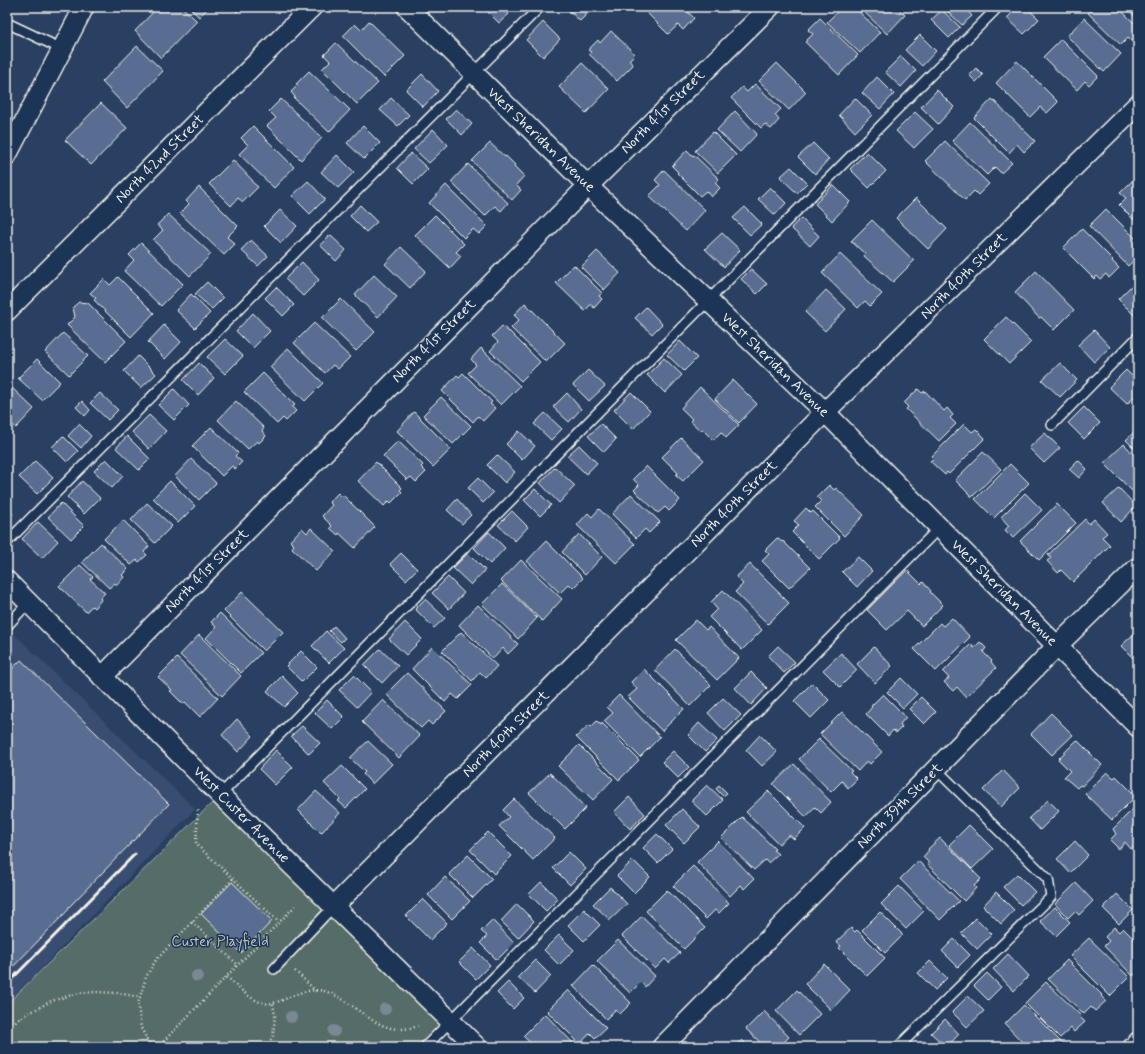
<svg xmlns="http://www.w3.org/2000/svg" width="1145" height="1054" viewBox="0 0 1145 1054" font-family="Mynerve,sans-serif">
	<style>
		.built { fill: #374e71 }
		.green { fill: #566c68; stroke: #a5aea8 }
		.building { fill: #596d91; stroke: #f4f1e8 }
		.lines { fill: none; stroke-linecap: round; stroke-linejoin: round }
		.service-casing { stroke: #f4f1e8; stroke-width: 12 }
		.minor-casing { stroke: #f4f1e8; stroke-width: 22 }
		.path { stroke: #f4f1e8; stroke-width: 2.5; stroke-dasharray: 1 3; stroke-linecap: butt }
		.service { stroke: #1d3557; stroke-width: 9 }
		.minor { stroke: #1d3557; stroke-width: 19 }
		.rail { stroke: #f4f1e8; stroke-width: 3 }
		.tree { fill: #7a8893 }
		.labels { text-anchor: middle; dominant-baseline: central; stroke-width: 3; stroke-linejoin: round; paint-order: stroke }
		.street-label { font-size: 15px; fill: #f4f1e8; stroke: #1d3557 }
		.park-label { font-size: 15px; fill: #bdc2bb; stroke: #1d3557 }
	</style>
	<rect width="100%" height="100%" fill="#294063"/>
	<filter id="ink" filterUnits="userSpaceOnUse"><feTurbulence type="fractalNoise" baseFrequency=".025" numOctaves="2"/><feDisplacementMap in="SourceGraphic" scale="8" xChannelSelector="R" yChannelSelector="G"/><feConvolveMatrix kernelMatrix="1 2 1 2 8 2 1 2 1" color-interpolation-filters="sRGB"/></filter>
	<g filter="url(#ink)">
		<polygon class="built" points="7,627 195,809 7,1004"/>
		<polygon class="green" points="220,795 451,1022 425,1047 7,1047 7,1004"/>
		<g class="building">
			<polygon points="158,7 182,7 197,21 161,58 135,31"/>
			<polygon points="189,7 207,7 208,8 199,17"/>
			<polygon points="232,7 242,7 237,12"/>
			<polygon points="483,7 502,7 509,14 499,23"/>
			<polygon points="565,7 594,7 580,21"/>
			<polygon points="641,7 683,7 694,18 683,30 678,25 668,34"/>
			<polygon points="835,7 854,7 880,32 860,53 827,22 839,10"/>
			<polygon points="859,7 897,7 905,15 887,34"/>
			<polygon points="951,7 964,7 972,16 962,25 947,11"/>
			<polygon points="1018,7 1026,7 1039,19 1024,34 1007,18"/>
			<polygon points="1093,7 1118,7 1138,27 1138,36 1132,42 1128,38 1121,45 1088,13"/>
			<polygon points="1125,7 1138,7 1138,19"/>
			<polygon points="942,10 960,27 949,38 931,20"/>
			<polygon points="820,18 858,55 839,75 805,42 813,34 808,30"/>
			<polygon points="1084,18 1121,54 1104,72 1067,36"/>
			<polygon points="369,21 405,56 384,77 343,36 355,24 361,30"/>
			<polygon points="543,22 560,39 543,57 526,40"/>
			<polygon points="611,31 635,54 629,60 633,65 617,81 589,54 591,52 588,50 598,40 600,43"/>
			<polygon points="920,35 936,51 922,66 905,50"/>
			<polygon points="1061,39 1098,76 1089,85 1085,81 1077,90 1043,57"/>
			<polygon points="336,43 378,83 357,104 322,69 330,61 324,55"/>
			<polygon points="137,46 163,71 127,108 102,82"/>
			<polygon points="901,56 916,71 901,87 885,72"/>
			<polygon points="1017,61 1058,102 1047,113 1040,107 1030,117 996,83"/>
			<polygon points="582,63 609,89 586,113 559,87"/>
			<polygon points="777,63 806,92 789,110 759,81"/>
			<polygon points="976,68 983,75 976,82 969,75"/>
			<polygon points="309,71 350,110 329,132 294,98 295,97 291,92 298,85 296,84"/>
			<polygon points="422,74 438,91 423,107 406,90"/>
			<polygon points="877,77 894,94 880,109 862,93"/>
			<polygon points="755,84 781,109 775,115 779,120 771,129 765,124 761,128 731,98 742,87 747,92"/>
			<polygon points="937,90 954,107 938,124 921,107"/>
			<polygon points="391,98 409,115 398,126 380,110"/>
			<polygon points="855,98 872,115 855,132 839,115"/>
			<polygon points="281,99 322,138 301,160 267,126 276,118 269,111"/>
			<polygon points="992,99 1035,141 1024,152 1017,144 1009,153 974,118"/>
			<polygon points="101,103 127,128 91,165 65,140"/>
			<polygon points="456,109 472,124 462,135 446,119"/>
			<polygon points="735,111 757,134 740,152 717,130"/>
			<polygon points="915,112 933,129 914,148 896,131"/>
			<polygon points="970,122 1012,163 1001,173 995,167 987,175 952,141"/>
			<polygon points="253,126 294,167 274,188 239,154 248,145 241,138"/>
			<polygon points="363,126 380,143 364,159 347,143"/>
			<polygon points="433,129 448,145 429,163 414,149"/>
			<polygon points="713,132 736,155 718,173 695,151"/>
			<polygon points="945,141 989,184 978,195 974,191 965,200 925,161"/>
			<polygon points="490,143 505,157 506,156 515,165 514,166 524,176 516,185 521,190 512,200 472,161"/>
			<polygon points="813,143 829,159 815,174 798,157"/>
			<polygon points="687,150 693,156 694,155 719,179 715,183 720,188 711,197 706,191 700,196 677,173 678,172 672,166"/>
			<polygon points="867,152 886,171 869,188 850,169"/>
			<polygon points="411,153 428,169 413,184 397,168"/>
			<polygon points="337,155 354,172 338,188 321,172"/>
			<polygon points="233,160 253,181 252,182 258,187 243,202 238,198 231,206 209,184"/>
			<polygon points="468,164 508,203 501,211 495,206 485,216 451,182"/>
			<polygon points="791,167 807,183 797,193 780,177"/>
			<polygon points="664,170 705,210 686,231 649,196 660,185 655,180"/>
			<polygon points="1134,179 1138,183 1138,224 1119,205 1126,198 1120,193"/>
			<polygon points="308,181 325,199 310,214 292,196"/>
			<polygon points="446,185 487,226 479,234 473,229 464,238 429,203"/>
			<polygon points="833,185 850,202 832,221 815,204"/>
			<polygon points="199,187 238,226 227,237 235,244 224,255 180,213 189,204 186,201"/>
			<polygon points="770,187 786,203 775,215 758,199"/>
			<polygon points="916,198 947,229 928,249 896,218"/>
			<polygon points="360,205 377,222 366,232 350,216"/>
			<polygon points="745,207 762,224 750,235 733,218"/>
			<polygon points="1106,209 1138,241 1138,256 1128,266 1089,226"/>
			<polygon points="280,210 297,226 281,243 264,226"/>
			<polygon points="168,214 211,254 190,276 153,240 163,230 157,225"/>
			<polygon points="435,215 464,244 456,252 461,256 450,268 415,235"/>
			<polygon points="801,218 819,236 810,246 791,228"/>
			<polygon points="872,220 914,261 893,282 864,256 865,254 851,241"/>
			<polygon points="1082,229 1113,260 1112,261 1119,268 1109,278 1106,274 1100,279 1097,276 1094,279 1063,248"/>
			<polygon points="722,233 740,250 724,267 705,249"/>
			<polygon points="330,235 346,250 336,261 320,245"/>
			<polygon points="251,240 268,256 258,266 241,250"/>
			<polygon points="141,243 183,284 161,306 124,271 134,260 129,255"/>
			<polygon points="401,247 426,271 410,288 385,264"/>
			<polygon points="597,251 620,273 604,290 581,267"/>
			<polygon points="840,254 882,294 870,306 865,301 858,308 822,273"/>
			<polygon points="302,262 319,280 303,296 285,279"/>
			<polygon points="574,265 602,293 599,296 602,299 594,308 591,304 585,311 556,283"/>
			<polygon points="751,269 767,284 757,294 741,279"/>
			<polygon points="1036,271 1074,310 1054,330 1041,317 1039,318 1015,292"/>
			<polygon points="374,275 397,297 378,317 355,295"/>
			<polygon points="118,277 154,313 131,337 94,300 96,298 90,293 104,279 110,285"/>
			<polygon points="207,282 223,298 212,309 195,294"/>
			<polygon points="1134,283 1138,286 1138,317 1137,318 1118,299"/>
			<polygon points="276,287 294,305 283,316 265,298"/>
			<polygon points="826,290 846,309 825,331 805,312"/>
			<polygon points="191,294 210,313 195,328 176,310"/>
			<polygon points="341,299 375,332 356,351 322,318"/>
			<polygon points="79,302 88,303 126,341 105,362 67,325 75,317 73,307"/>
			<polygon points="525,303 565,343 546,362 511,328 519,320 514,315"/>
			<polygon points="646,307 662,324 652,334 635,318"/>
			<polygon points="253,313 270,331 253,348 236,331"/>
			<polygon points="1006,317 1031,342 1009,364 984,339"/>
			<polygon points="314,323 350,357 338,369 333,365 325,373 294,343"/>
			<polygon points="164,325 181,342 165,359 148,342"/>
			<polygon points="502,326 509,332 509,331 540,362 521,381 490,351 498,342 492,336"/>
			<polygon points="1094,330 1110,347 1094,362 1078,345"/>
			<polygon points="63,333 88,356 69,375 45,352"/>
			<polygon points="225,339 243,356 225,374 207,357"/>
			<polygon points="680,341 697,358 684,371 667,355"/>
			<polygon points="288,348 323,383 305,401 270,367"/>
			<polygon points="481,348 520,386 501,405 468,373 476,365 471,359"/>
			<polygon points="138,356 156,374 141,388 124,371"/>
			<polygon points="664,358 682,375 665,393 647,375"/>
			<polygon points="37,359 60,382 42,400 18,378"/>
			<polygon points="199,363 214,378 198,395 183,380"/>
			<polygon points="1060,363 1077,380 1060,397 1042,380"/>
			<polygon points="588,370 605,386 589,401 573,385"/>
			<polygon points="1126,370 1138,382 1138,393 1127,404 1109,387"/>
			<polygon points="263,373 295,405 292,407 296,411 286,421 283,418 277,424 244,392"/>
			<polygon points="463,373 492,402 490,404 495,408 483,421 478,416 473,422 442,391 457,375 459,377"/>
			<polygon points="733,380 757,404 739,423 715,399"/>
			<polygon points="10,386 34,409 16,428 7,420 7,389"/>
			<polygon points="700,387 739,425 726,438 721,432 713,440 702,429 701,431 690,421 692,419 681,408"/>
			<polygon points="174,389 189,405 174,420 158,405"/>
			<polygon points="918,389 922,393 925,391 944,411 947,408 953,415 950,418 956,424 939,441 906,409 908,407 904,403"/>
			<polygon points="631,392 650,411 633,429 614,410"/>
			<polygon points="100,393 118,410 108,420 90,403"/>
			<polygon points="567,393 581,409 569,422 553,407"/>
			<polygon points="441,397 471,426 453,444 423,415"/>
			<polygon points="82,401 90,410 85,416 76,407"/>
			<polygon points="236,401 264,428 262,431 266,436 259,443 257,441 248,449 218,420"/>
			<polygon points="1084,407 1100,423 1084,439 1068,423"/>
			<polygon points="414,412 451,449 433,467 397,431"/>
			<polygon points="545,413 562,429 551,440 534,424"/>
			<polygon points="149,415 166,431 149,449 132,432"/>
			<polygon points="79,424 91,436 81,448 68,436"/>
			<polygon points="601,424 616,439 604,452 588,436"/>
			<polygon points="964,424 972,432 976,429 985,438 949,474 947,472 945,475 930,461 934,458 932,456"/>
			<polygon points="211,427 238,453 235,456 242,462 235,469 232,466 222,476 192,446"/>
			<polygon points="1138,428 1138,452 1126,440"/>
			<polygon points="519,431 535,446 522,460 506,444"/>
			<polygon points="1045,433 1060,448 1044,463 1029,448"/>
			<polygon points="63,436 78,451 67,462 52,447"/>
			<polygon points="127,436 150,459 139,470 116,448"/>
			<polygon points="681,438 704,460 683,481 676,475 678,473 662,457"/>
			<polygon points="398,441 423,465 421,467 426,472 416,482 411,477 407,480 383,456"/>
			<polygon points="1124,444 1138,459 1138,497 1104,463"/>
			<polygon points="579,445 597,463 586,474 567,456"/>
			<polygon points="983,452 1001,469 972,497 955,480"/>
			<polygon points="497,455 515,472 505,483 487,465"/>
			<polygon points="106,459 123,476 112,488 94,471"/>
			<polygon points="191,459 216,483 199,500 175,476"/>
			<polygon points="1078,460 1087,469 1079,478 1069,469"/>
			<polygon points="35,461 53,478 37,494 19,477"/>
			<polygon points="376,462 402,488 400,490 402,492 391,503 389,501 384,506 358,481"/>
			<polygon points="1010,464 1029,483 994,518 975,499"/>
			<polygon points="646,466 680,500 669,511 665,507 658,513 634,490 639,485 633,479"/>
			<polygon points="555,467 575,486 559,503 540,483"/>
			<polygon points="478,478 493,493 483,503 468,488"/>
			<polygon points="82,481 100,498 84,514 67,497"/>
			<polygon points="170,481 195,506 178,523 153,498"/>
			<polygon points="829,485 834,490 836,488 864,515 844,536 815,507 821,501 817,497"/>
			<polygon points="1119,488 1136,506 1121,522 1103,503"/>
			<polygon points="535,489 551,505 540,516 524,500"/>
			<polygon points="338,493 342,497 343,495 375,527 355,548 339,533 338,535 330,528 332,526 322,516 332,505 329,502"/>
			<polygon points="1025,493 1042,510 1013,538 1005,530 1009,526 1001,517"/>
			<polygon points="631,494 660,522 649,533 645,529 636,538 612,514"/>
			<polygon points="457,499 471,515 462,524 447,510"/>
			<polygon points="61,503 84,526 71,539 48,517"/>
			<polygon points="147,503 172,526 155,543 131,520"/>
			<polygon points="1057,504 1076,523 1039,560 1020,541"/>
			<polygon points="7,508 13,514 7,521"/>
			<polygon points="806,508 811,513 813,511 840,538 819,559 792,532 799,525 794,521"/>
			<polygon points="599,509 635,544 616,563 577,525 588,513 592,517"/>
			<polygon points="512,511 528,527 515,541 498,525"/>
			<polygon points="1085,519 1089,524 1094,519 1107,533 1102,537 1110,545 1073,582 1061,570 1058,573 1047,561 1051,558 1048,555"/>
			<polygon points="123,520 149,546 144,552 147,555 139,562 137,560 131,565 104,539"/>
			<polygon points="38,522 58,541 42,558 22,539"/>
			<polygon points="302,528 307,533 311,528 335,551 316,571 292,548 294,545 290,541"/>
			<polygon points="489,532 505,548 490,564 474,548"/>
			<polygon points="579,534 602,557 585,575 562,552"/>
			<polygon points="777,538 782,542 783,541 810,568 789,588 762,561 769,554 765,550"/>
			<polygon points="546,541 583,578 573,588 569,584 560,593 527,561"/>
			<polygon points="101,543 128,569 122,575 124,577 117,585 115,583 109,588 82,562"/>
			<polygon points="401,553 417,569 406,580 390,564"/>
			<polygon points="468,553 485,570 471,585 453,568"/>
			<polygon points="858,557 872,571 857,587 842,572"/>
			<polygon points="521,560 562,599 542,621 501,581"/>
			<polygon points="750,564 789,603 768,624 735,592 743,584 736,577"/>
			<polygon points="80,565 93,577 90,579 105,593 100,598 101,600 94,608 92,606 86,612 59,586"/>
			<polygon points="907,570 921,584 923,582 931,591 930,592 943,605 922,626 907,611 887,630 867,610"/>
			<polygon points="448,577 464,593 449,609 432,593"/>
			<polygon points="502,584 537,618 518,639 482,604"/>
			<polygon points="723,590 762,630 742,650 709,617 717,609 711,602"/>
			<polygon points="242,592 283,632 264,651 224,611"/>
			<polygon points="425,599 445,618 434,628 415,609"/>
			<polygon points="478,605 518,644 508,654 503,648 493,659 459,625"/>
			<polygon points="220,613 261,653 241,673 206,638 216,627 211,622"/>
			<polygon points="952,618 970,637 936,671 914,649 940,623 943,626"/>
			<polygon points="696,620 706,630 709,627 739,658 717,680 676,640"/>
			<polygon points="405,622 422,639 406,655 389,639"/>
			<polygon points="334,626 345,638 341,642 329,631"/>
			<polygon points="1138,630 1138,663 1121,646"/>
			<polygon points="326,631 344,648 329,663 312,646"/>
			<polygon points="461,632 497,666 486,678 480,672 472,681 442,651"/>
			<polygon points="199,635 241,676 222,696 180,655"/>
			<polygon points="980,642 986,648 983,652 992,661 991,662 996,668 966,697 957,687 953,691 944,682 949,678 943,672 971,644 974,648"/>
			<polygon points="778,646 795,662 784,673 768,656"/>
			<polygon points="432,647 472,685 458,699 452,694 445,702 412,669"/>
			<polygon points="874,647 892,666 875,683 857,664"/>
			<polygon points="380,649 398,666 382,683 364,665"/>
			<polygon points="675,649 711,685 690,706 655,670"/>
			<polygon points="301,651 317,667 302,682 286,666"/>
			<polygon points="841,653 857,670 840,687 823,670"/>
			<polygon points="177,658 218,698 200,717 185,702 183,704 170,691 172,690 158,677"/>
			<polygon points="21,660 169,804 68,908 69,909 7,973 7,674"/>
			<polygon points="644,669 684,709 662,731 628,697 637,689 631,682"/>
			<polygon points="751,672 767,688 751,705 735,688"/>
			<polygon points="407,673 446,711 432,725 428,721 421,728 386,694"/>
			<polygon points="354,675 371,692 357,707 339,690"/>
			<polygon points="282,676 298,693 284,707 267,691"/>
			<polygon points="901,678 917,694 903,708 887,692"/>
			<polygon points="812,683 829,700 811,718 794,701"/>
			<polygon points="883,694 906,717 900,724 902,727 896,733 893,730 888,736 866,714 872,707 871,706"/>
			<polygon points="619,695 660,737 640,757 604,721 613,713 607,707"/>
			<polygon points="921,697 936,712 924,724 909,709"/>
			<polygon points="723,698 741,715 725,731 708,713"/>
			<polygon points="327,700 344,717 332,729 315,713"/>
			<polygon points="383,700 420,736 399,758 362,722"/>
			<polygon points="842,712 882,752 870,764 867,761 858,771 820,734"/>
			<polygon points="1051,713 1073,735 1052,755 1031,734"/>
			<polygon points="237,719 253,736 238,752 222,735"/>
			<polygon points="597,721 601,725 602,723 639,760 619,780 576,737 589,725 591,727"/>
			<polygon points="699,723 717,740 705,752 688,735"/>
			<polygon points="302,726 320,743 309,754 291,736"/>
			<polygon points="760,735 777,752 762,766 746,750"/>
			<polygon points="819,739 852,771 850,772 857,779 848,788 842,781 831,792 799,759"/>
			<polygon points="1077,740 1102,765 1082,786 1080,785 1077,788 1064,777 1070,771 1058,759"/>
			<polygon points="368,741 392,764 372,784 363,774 365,772 350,758"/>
			<polygon points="579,745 613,779 593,800 558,766"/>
			<polygon points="276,750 293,767 275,785 259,769"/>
			<polygon points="673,751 689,767 678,778 662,762"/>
			<polygon points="794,764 831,802 821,813 815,807 806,817 773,784"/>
			<polygon points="342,766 365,789 346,808 338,801 340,799 324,783"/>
			<polygon points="1003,770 1020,788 1001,807 983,790"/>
			<polygon points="1107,772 1114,778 1116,776 1136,796 1112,820 1085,794"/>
			<polygon points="550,773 586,808 565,829 529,793"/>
			<polygon points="707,785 723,800 707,816 691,801"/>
			<polygon points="719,785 727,793 723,796 716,789"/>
			<polygon points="316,791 340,813 321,833 298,810"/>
			<polygon points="768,791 805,828 794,839 789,835 779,844 746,812"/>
			<polygon points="629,797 645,814 630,829 614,812"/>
			<polygon points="514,799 555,838 533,860 499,826 509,817 503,810"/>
			<polygon points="1048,800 1059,811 1040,830 1029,818"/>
			<polygon points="1138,804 1138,842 1131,849 1125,842 1119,849 1110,840 1116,834 1113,829"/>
			<polygon points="682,809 700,827 684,843 666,825"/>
			<polygon points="742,817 775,849 773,850 778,854 768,863 765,860 754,870 721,838"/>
			<polygon points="969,825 993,849 972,869 949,845"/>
			<polygon points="488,832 512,856 494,874 470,850"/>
			<polygon points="657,834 672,849 658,863 643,848"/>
			<polygon points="940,838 981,879 974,886 976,888 964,901 927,864 929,863 923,857 929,850 928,849"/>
			<polygon points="718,841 754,879 744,889 741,885 730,896 697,862"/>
			<polygon points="1075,841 1088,855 1070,873 1057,859"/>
			<polygon points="569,852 586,869 570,885 553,868"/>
			<polygon points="468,855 492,879 473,898 449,874"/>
			<polygon points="633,860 650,877 634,893 617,876"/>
			<polygon points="918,861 959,901 940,920 900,879"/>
			<polygon points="693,866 729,903 719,913 715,910 706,919 673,886"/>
			<polygon points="1017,874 1035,892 1021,905 1003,887"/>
			<polygon points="445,877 470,901 452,919 428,895"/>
			<polygon points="232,882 272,921 241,953 201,914"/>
			<polygon points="541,882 558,899 546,911 529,894"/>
			<polygon points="1076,883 1093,901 1079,915 1075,911 1068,918 1055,904"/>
			<polygon points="899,886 924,911 906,929 881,904"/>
			<polygon points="610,887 627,904 610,920 593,904"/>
			<polygon points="667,890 705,928 684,949 646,911"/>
			<polygon points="996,892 1014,910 1001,924 983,906"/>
			<polygon points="1117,894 1133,910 1119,924 1103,908"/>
			<polygon points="423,899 447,923 430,940 406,916"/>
			<polygon points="517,904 534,921 518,938 501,921"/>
			<polygon points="1055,907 1070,922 1056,936 1040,921"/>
			<polygon points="584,909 600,925 584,941 568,925"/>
			<polygon points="880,912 903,935 885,953 862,930"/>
			<polygon points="642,916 680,953 669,963 665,959 655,969 622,936"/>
			<polygon points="976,918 992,934 977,949 961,933"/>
			<polygon points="492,920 514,943 497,960 480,943 487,936 481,931"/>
			<polygon points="1114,927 1119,932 1123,928 1138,943 1138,971 1133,976 1104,946 1109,941 1105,937"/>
			<polygon points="851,928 855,932 857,930 885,958 867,976 839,948 841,946 836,942"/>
			<polygon points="559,935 574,950 559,965 544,950"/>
			<polygon points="1089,938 1129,977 1110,996 1070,956"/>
			<polygon points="954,939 970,955 958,967 942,951"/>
			<polygon points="618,940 655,976 645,987 641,982 630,993 597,961"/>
			<polygon points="473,948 490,965 476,979 459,962"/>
			<polygon points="1008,954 1029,976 1014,991 993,969"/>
			<polygon points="535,960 551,976 535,993 518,977"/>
			<polygon points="1067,960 1102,995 1101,996 1106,1001 1095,1011 1091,1007 1084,1014 1048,979"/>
			<polygon points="930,961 947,978 935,990 918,973"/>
			<polygon points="824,964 850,990 831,1010 805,984"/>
			<polygon points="593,965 631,1003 620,1014 615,1010 606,1019 573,986"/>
			<polygon points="987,973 1001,987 988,1000 974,986"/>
			<polygon points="508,982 524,998 513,1009 497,993"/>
			<polygon points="1046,982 1081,1016 1080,1017 1085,1022 1074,1032 1071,1028 1060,1038 1025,1003"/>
			<polygon points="568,990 606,1028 595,1038 590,1033 580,1044 547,1011"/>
			<polygon points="797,990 820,1014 799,1035 776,1011"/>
			<polygon points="968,996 984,1011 967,1027 952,1012"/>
			<polygon points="1024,1005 1063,1044 1060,1047 1027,1047 1005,1024"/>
			<polygon points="764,1011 789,1037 779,1047 765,1047 746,1029"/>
			<polygon points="545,1014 577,1047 535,1047 523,1036"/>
			<polygon points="945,1019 959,1034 947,1047 946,1047 931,1033"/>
			<polygon points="742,1040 749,1047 734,1047"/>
			<polygon points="924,1041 930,1047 918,1047"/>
		</g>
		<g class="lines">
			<g class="service-casing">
				<g id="service">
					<polyline points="7,23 62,49"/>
					<polyline points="1052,425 1138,337"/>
					<polyline points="7,542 540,7"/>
					<polyline points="7,626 28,603"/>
					<polyline points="220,795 998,7"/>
					<polyline points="274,969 333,907"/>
					<polyline points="425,1047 939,528"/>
					<polyline points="898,1047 1051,897 1048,879 936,769"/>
				</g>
			</g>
			<g class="minor-casing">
				<g id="minor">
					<polyline points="407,7 588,186 825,412 1039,628 1138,727"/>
					<polyline points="7,155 84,7"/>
					<polyline points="7,311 312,7"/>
					<polyline points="7,581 220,795 477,1047"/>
					<polyline points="102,677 588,186 770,7"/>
					<polyline points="333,907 825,412 1138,104"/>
					<polyline points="662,1047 1057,646 1138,567"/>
					<polyline points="1133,1047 1138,1042"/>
				</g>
			</g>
			<g class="path">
				<polyline points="198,810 196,844 279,922"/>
				<polyline points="192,922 238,965"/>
				<polyline points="295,971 316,991"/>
				<path d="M227 977C238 987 256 1007 273 1003 282 1001 291 996 299 993 307 991 316 989 324 991 359 1001 376 1040 418 1026"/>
				<polyline points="7,1030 18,1019 51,1001 79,993 95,992 117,993 140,997"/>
				<polyline points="151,1047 141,1028 138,1004 146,977 156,960 233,879"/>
				<polyline points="158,1047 295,906"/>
				<polyline points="267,1047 273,1036 275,1016 273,1003"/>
			</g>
			<use href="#service" class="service"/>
			<use href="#minor" class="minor"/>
			<polyline class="rail" points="7,984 135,854"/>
		</g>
		<g class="tree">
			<circle cx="197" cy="976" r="6"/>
			<circle cx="385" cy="1009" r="6"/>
			<circle cx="291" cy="1017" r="6"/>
			<circle cx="334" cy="1031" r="6"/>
		</g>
	</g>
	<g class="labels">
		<g class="street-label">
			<text transform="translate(663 112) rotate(-45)">North 41st Street</text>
			<text transform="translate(541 140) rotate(44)">West Sheridan Avenue</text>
			<text transform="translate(160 159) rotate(-45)">North 42nd Street</text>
			<text transform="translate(964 276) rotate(-45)">North 40th Street</text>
			<text transform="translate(434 341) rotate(-45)">North 41st Street</text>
			<text transform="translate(775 365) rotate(44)">West Sheridan Avenue</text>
			<text transform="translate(734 504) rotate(-45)">North 40th Street</text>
			<text transform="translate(207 571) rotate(-45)">North 41st Street</text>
			<text transform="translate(1004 593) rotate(45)">West Sheridan Avenue</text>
			<text transform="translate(506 734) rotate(-45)">North 40th Street</text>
			<text transform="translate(900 806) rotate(-45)">North 39th Street</text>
			<text transform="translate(241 815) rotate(45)">West Custer Avenue</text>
		</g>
		<g class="park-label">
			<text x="220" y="942">Custer Playfield</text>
		</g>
	</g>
	<rect width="1145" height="1054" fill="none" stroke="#1d3557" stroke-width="24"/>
	<rect x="12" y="12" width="1121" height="1030" fill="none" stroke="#f4f1e8" stroke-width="1.5" filter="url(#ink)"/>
</svg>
